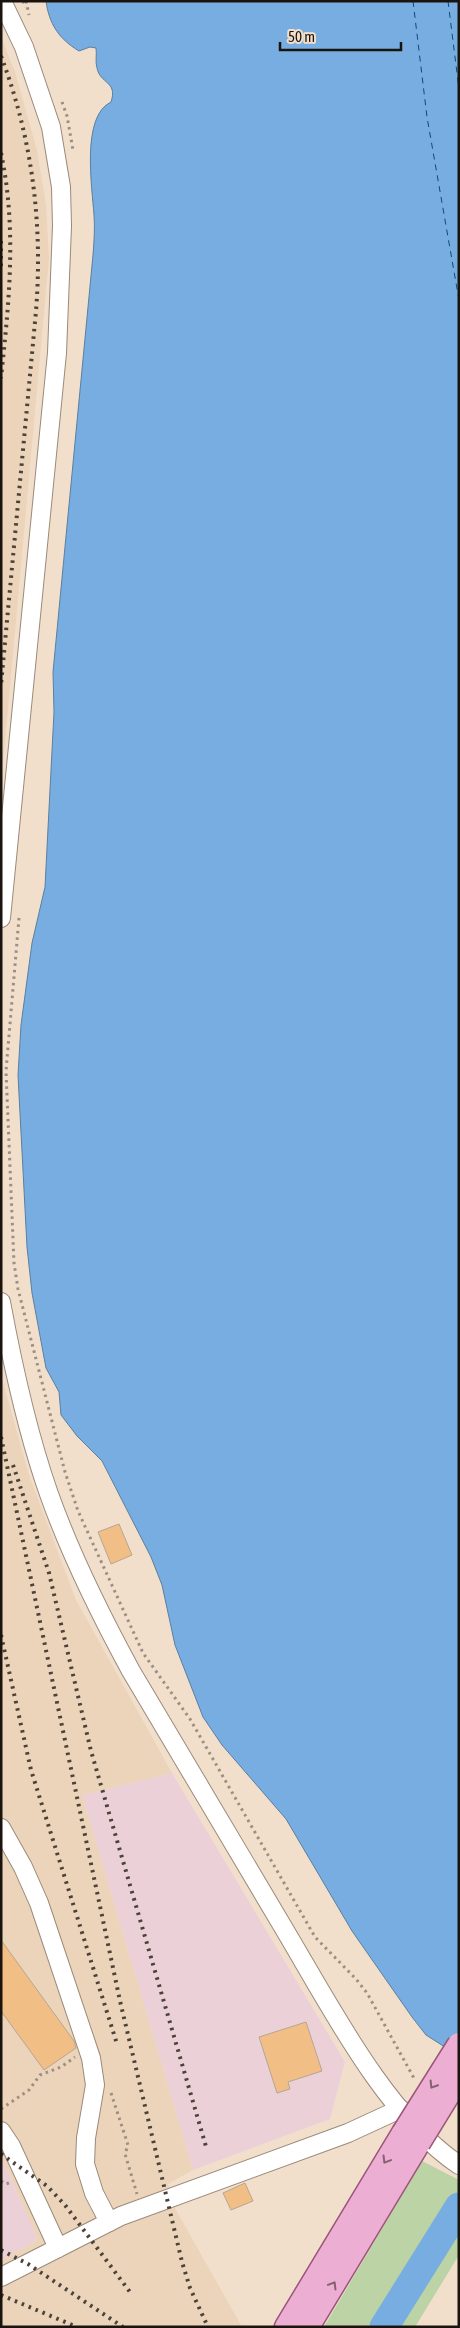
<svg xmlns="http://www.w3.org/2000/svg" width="460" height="2328" viewBox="0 0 460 2328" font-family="'Asap Condensed',sans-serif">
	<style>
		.industrial { fill: #ebd1d7 }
		.built { fill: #ecd4bb }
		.green { fill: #bbd3a5 }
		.water { fill: #77ade0; stroke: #5b7fa1 }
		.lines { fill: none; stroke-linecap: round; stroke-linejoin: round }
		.river { stroke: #77ade0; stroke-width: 29 }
		.ferry { stroke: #0b4a79; stroke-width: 1; stroke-dasharray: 6 5; stroke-linecap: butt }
		.building { fill: #f1bf85; stroke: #b6a593 }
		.minor-casing { stroke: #9b8a79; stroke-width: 20 }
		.major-casing { stroke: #9a557a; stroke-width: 25 }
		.path { stroke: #9c8e80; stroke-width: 3; stroke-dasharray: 2.5 4; stroke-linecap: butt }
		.minor { stroke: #fff; stroke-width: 18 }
		.major { stroke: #ecaed2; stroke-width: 22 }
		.rail { stroke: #4b4239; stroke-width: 4; stroke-dasharray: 2.5 5; stroke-linecap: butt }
		.major-bridge-casing { stroke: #9a557a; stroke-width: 25; stroke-linecap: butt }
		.major-bridge { stroke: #ecaed2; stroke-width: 22 }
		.oneway { stroke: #846170 }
	</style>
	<rect width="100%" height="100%" fill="#f1dfcc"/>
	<g class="industrial">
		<polygon points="172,1773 345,2062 330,2119 193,2170 82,1795"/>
		<polygon points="1,2156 38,2240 1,2260"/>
	</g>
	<g class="built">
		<polygon points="1,37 15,72 37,150 46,205 49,258 1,786"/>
		<polygon points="1,1375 29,1475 76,1600 172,1773 82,1795 193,2170 168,2184 176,2210 242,2327 1,2327 1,2260 38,2240 1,2156"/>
	</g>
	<polygon class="green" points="422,2161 459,2180 459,2255 415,2327 324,2327"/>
	<path class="water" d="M46 1H459V2056L426 2035 412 2017 352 1931 286 1819 222 1745 203 1717 175 1645 162 1585 151 1557 102 1461 77 1436 61 1415 59 1392 46 1368 32 1293 27 1247 18 1075 21 1025 32 943 45 887 54 712 53 672 93 255C94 242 95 228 94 215 92 187 81 116 111 102 118 81 100 84 97 68 95 62 97 54 96 48L90 47 79 51C59 39 49 24 46 1Z"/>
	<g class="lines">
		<polyline class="river" points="384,2327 459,2207"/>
		<g class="ferry">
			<polyline points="413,1 427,117 459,300"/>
			<polyline points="448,1 459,89"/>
		</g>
	</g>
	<g class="building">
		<polygon points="119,1524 132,1555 111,1564 98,1532"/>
		<polygon points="1,1940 74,2041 76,2048 44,2070 1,2011"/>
		<polygon points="306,2022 322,2071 288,2082 290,2089 277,2093 259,2037"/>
		<polygon points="245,2183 253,2201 231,2210 223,2193"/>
	</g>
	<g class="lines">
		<g class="minor-casing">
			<g id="minor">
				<polyline points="1,918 57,353 62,226 61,187 51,127 24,47 2,1"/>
				<path d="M1 1302C13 1367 27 1432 49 1494 71 1556 100 1614 131 1671 183 1758 234 1845 286 1932 330 2006 387 2117 459 2165"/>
				<polyline points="1,1828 23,1867 39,1903 91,2058 95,2085 86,2138 85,2164 94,2193 109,2222"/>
				<polyline points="1,2131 11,2146 58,2248"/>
				<polyline points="1,2277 121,2216 348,2133 400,2109"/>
			</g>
		</g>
		<g class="major-casing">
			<g id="major">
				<polyline points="286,2327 403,2133"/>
				<polyline points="308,2327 419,2143"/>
			</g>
		</g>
		<g class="path">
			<polyline points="23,1 26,7"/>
			<polyline points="26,1 29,15"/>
			<polyline points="62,102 67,116 73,150"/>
			<polyline points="19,918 6,1071 14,1263 18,1289 65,1472 78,1511 143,1653 190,1719 315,1937 356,1979 367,1993 415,2080"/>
			<polyline points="111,2093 128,2145 125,2154 137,2194"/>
			<polyline points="1,2109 29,2090 40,2075 61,2067 75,2057"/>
			<polyline points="1,2181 6,2184 11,2182"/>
		</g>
		<use href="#minor" class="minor"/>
		<use href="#major" class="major"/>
		<g class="rail">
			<path d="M1 56C32 138 43 223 36 311L1 685"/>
			<path d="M1 153C17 228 9 303 1 378"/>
			<polyline points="1,241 1,267"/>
			<polyline points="1,1437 120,2001 182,2262 190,2288 208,2327"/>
			<polyline points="13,1465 49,1573 91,1751 207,2150"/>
			<polyline points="1,1635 31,1770 117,2044"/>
			<polyline points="1,2154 47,2186 65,2205 130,2292"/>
			<polyline points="1,2250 28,2264 123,2327"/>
			<polyline points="1,2295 77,2327"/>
		</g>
		<g class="major-bridge-casing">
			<g id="major-bridge">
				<polyline points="403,2133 459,2044"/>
				<polyline points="419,2143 459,2078"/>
			</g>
		</g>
		<use href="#major-bridge" class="major-bridge"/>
	</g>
	<defs><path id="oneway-chevron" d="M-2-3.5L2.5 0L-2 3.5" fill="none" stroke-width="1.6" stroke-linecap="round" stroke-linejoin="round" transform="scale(1.25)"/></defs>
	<g class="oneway">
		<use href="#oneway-chevron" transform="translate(433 2085) rotate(122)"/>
		<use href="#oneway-chevron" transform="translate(386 2160) rotate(121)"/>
		<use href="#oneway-chevron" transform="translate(333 2285) rotate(-59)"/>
	</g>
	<rect width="460" height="2328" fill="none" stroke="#1b140e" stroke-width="5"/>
	<path d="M280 42v8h121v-8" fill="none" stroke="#1b140e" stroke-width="2.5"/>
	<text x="288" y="42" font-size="15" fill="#1b140e" stroke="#f1dfcc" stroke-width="4" paint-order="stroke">50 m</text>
</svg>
